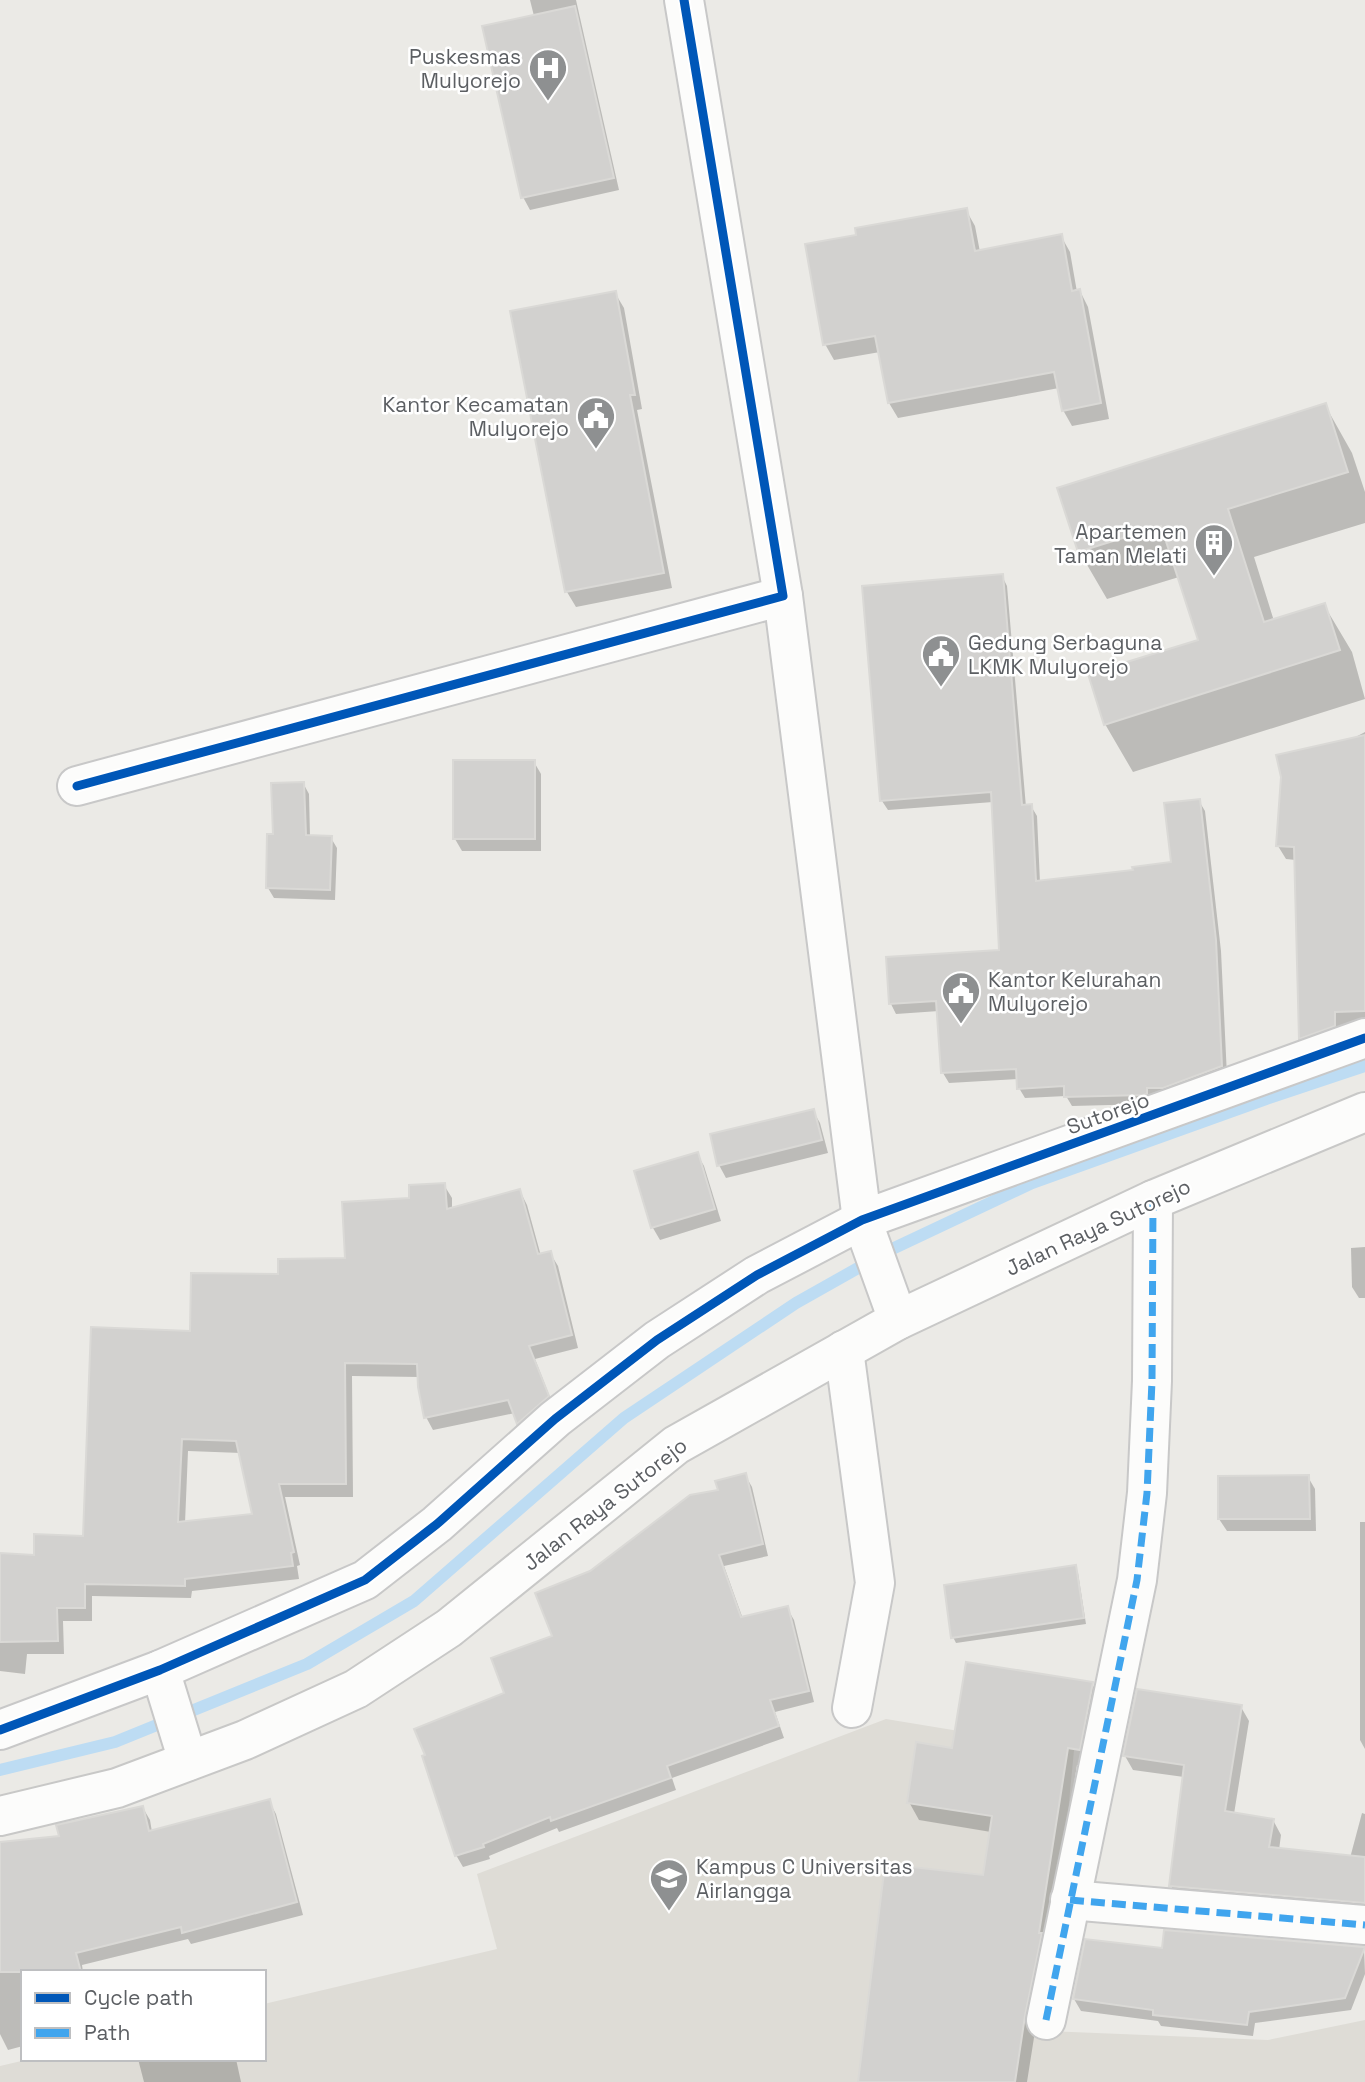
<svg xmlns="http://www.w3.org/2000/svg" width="1365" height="2082" viewBox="0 0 1365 2082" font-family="'Space Grotesk',sans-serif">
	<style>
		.education { fill: #dedcd6 }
		.shadow { fill: #0003; fill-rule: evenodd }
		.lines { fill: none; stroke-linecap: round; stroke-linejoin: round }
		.stream { stroke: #bddcf3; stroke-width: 12 }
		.building { fill: #d2d1cf; stroke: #dad9d6; stroke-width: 2; fill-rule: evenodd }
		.street-casing { stroke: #c8c8c8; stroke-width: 42 }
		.secondary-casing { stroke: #c8c8c7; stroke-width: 42 }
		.street { stroke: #fcfcfb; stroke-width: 38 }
		.secondary { stroke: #fcfcfb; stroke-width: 38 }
		.quiet { stroke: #40a5ee; stroke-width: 7; stroke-dasharray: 14 7; stroke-linecap: butt }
		.cycleway-casing { stroke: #fff; stroke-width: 13 }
		.cycleway { stroke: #0057b8; stroke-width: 9 }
		.labels { text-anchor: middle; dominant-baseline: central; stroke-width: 5; stroke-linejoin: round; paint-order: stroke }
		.poi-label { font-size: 21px; fill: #5c5f63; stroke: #fff; text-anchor: end }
		.street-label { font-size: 21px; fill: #5c5f63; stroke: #fff }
	</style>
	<rect width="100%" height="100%" fill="#ebeae6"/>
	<polygon class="education" points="886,1719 1074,1750 1047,2031 1268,2040 1365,2020 1365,2082 0,2082 0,2066 30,2059 264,2059 264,2004 497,1949 477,1874"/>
	<g class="shadow">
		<polygon points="530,0 576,0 619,190 530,210 523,197 534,16"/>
		<polygon points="966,210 975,226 980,252 1061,236 1070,252 1077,292 1080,291 1088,307 1109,419 1072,426 1063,410 1059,388 898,418 889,403 880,352 834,360 825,344 858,236"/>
		<polygon points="615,293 624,308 642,409 637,410 672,588 576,607 567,592 512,312"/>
		<polygon points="1325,405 1352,453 1365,492 1365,523 1254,557 1274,621 1324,605 1352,652 1365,699 1133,772 1105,724 1200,641 1179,577 1107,599 1079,551"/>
		<polygon points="1002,576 1007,586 1026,807 1031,806 1037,816 1040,883 1135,872 1173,864 1199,801 1205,811 1221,951 1227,1076 1149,1104 1072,1106 1066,1096 1025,1098 1019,1088 1019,1079 949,1083 943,1073 939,1011 896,1014 891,1004 1001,952 993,802 888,810 882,801"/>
		<polygon points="1365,732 1365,1024 1341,1025 1342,1040 1309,1052 1301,1038 1296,860 1286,859 1278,846 1348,741"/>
		<polygon points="534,762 541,774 541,851 462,851 455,839"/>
		<polygon points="303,783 309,794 310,837 331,838 337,848 335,900 274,898 268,888 275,836"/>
		<polygon points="813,1111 820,1123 828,1153 726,1178 719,1165"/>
		<polygon points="697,1154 704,1166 721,1221 660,1240 653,1228 636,1173"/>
		<path d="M444 1185 452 1198V1209L520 1191 527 1205 541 1256 550 1253 558 1266 578 1348 535 1359 555 1410 526 1435 515 1413 433 1430 426 1417 419 1377 352 1376 353 1497H285L300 1565 297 1566 299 1579 192 1591 191 1598 92 1596V1621H63L64 1654H27L25 1674 0 1671V1554L36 1556 84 1538 192 1333 280 1276 346 1260 411 1200ZM188 1451 241 1453 255 1515 185 1523Z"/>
		<polygon points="1365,1247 1365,1298 1359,1298 1352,1287 1351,1248"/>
		<polygon points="745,1475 752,1487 768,1556 724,1566 743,1619 787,1608 794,1620 814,1702 775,1712 784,1738 672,1778 676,1790 559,1832 557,1828 489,1856 490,1859 463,1867 456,1855 506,1694 554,1637 591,1573"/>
		<polygon points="1308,1477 1315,1489 1316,1531 1227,1531 1219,1519 1219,1478"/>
		<polygon points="1360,1522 1365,1522 1365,1749 1360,1740"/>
		<polygon points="1075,1567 1078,1573 1086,1624 956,1643 953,1637"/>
		<polygon points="1092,1684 1103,1702 1089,1767 1077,1765 1027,2082 860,2082 984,1877 991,1832 919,1820 909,1802 953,1750"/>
		<polygon points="1241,1707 1249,1721 1234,1814 1273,1820 1281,1835 1279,1850 1350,1858 1362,1813 1365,1814 1365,1916 1179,1900 1171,1886 1184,1777 1133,1770 1125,1756"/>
		<polygon points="269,1801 276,1814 303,1915 191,1944 188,1939 82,1965 83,1972 23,1972 23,2046 8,2050 0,2034 0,1844 61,1837 143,1808 150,1820 152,1832"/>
		<polygon points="1364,1948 1365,1974 1351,2010 1255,2023 1253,2036 1161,2026 1158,2021 1081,2011 1074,1999 1163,1950"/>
		<polygon points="138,2059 236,2059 241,2082 144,2082"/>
	</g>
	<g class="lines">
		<polyline class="stream" points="0,1770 115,1742 307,1664 414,1601 624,1418 796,1303 890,1250 1032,1183 1266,1099 1365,1066"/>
	</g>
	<g class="building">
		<polygon points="575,6 614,178 521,198 482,26"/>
		<polygon points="967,208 975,251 1062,234 1072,291 1080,289 1101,403 1062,411 1054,372 888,403 875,336 823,345 805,244 856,235 855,228"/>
		<polygon points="616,291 635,395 630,395 664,573 565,592 510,311"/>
		<polygon points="1326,403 1348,472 1228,509 1264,622 1325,603 1340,650 1104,725 1088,674 1198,640 1161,526 1078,552 1057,488"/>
		<polygon points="1003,574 1022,805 1032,804 1036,881 1133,870 1132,867 1171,862 1164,803 1200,799 1216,940 1222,1066 1163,1088 1147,1088 1147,1094 1143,1095 1064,1097 1064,1086 1017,1089 1016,1069 941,1073 936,1001 889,1004 886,957 999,950 991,792 880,801 862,586"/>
		<polygon points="1365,735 1365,1011 1335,1012 1335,1026 1299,1039 1294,847 1276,846 1281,777 1276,755"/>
		<rect x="453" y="760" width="82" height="79"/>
		<polygon points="304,782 306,835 332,836 330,890 266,888 267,834 273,834 271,783"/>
		<polygon points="814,1109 822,1140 717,1166 710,1134"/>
		<polygon points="698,1152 715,1209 651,1228 634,1171"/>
		<path d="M445 1183 447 1209 520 1189 538 1254 551 1251 572 1335 529 1346 549 1396 517 1424 508 1400 424 1418 418 1387 417 1364 345 1363 346 1484H279L294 1552 291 1553 293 1566 185 1579V1586L85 1584V1608H57L58 1641 0 1642V1553L34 1555V1534L83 1536 91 1327 190 1331 191 1273 278 1274V1259L345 1258 342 1202 409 1198V1185ZM182 1439 236 1441 252 1514 178 1522Z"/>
		<polygon points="746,1473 763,1544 719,1555 741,1617 788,1606 809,1691 770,1700 779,1726 667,1766 671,1778 551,1821 550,1817 483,1844 484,1847 455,1856 422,1756 425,1755 414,1729 504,1693 491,1658 552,1636 535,1593 590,1571 690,1495 718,1490 715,1481"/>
		<polygon points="1309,1475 1310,1519 1218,1519 1218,1476"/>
		<polygon points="1076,1565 1084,1618 951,1638 944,1585"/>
		<polygon points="966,1662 1093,1682 1080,1750 1068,1748 1039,1933 1042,1933 1025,2016 1015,2082 858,2082 885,1864 983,1875 992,1816 907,1803 916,1742 952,1748"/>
		<polygon points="1137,1689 1242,1705 1225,1811 1274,1819 1269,1847 1365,1857 1365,1903 1169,1886 1184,1765 1123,1756"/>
		<polygon points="270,1799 297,1902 182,1933 181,1927 76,1953 81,1972 0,1972 0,1842 59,1836 56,1825 143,1806 149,1831"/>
		<polygon points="1164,1930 1363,1947 1365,1947 1345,1998 1249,2012 1247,2025 1153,2015 1153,2010 1073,1999 1085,1939 1162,1948"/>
	</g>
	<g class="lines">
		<g class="street-casing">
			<g id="street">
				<polyline points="783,596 862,1220 898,1320"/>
				<polyline points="77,786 783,596 684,0"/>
				<polyline points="844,1350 875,1583 852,1708"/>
				<polyline points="160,1670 188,1761"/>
				<polyline points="0,1730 160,1670 365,1580 437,1524 555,1419 657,1340 757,1275 862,1220 1365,1038"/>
				<polyline points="1070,1900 1365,1925"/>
				<polyline points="1046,2020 1137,1580 1147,1493 1152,1381 1153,1200"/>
			</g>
		</g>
		<g class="secondary-casing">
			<polyline id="secondary" points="0,1816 117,1788 245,1740 356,1689 449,1628 676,1445 898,1320 1153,1200 1365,1112"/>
		</g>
		<use href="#street" class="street"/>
		<use href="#secondary" class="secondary"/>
		<g class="quiet">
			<polyline points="1070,1900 1365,1925"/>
			<polyline points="1046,2020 1137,1580 1147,1493 1152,1381 1153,1200"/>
		</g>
		<g class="cycleway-casing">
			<g id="cycleway">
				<polyline points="77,786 783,596 684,0"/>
				<polyline points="0,1730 160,1670 365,1580 437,1524 555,1419 657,1340 757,1275 862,1220 1365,1038"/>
			</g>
		</g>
		<use href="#cycleway" class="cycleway"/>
	</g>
	<defs>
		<g id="hospital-pin" transform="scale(2.0125)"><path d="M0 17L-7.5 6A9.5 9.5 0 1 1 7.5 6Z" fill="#8e9091" stroke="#fff"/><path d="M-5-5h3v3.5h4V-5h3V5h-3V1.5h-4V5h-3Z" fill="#fff"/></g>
		<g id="civic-pin" transform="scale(2.0125)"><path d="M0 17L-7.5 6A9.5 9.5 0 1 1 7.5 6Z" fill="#8e9091" stroke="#fff"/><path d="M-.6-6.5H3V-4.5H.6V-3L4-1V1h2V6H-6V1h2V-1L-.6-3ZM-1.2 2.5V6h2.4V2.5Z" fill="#fff"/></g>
		<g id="building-pin" transform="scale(2.0125)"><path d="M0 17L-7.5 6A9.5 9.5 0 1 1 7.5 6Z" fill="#8e9091" stroke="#fff"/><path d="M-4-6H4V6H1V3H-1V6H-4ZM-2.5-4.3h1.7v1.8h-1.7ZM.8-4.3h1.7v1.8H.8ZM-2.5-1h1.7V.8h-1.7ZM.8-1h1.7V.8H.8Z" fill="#fff"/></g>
		<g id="university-pin" transform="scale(2.0125)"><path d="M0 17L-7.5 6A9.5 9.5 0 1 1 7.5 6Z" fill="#8e9091" stroke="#fff"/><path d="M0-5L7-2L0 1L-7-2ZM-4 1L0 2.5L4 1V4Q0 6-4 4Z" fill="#fff"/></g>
	</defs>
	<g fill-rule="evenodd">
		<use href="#hospital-pin" x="548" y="68"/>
		<use href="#civic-pin" x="596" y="416"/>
		<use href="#building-pin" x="1214" y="543"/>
		<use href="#civic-pin" x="941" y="654"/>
		<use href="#civic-pin" x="961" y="991"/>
		<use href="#university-pin" x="669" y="1878"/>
	</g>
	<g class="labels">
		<g class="poi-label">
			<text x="521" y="56">Puskesmas<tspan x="521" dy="24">Mulyorejo</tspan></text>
			<text x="569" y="404">Kantor Kecamatan<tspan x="569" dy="24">Mulyorejo</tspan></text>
			<text x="1187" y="531">Apartemen<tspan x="1187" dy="24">Taman Melati</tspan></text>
			<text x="968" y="642" text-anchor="start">Gedung Serbaguna<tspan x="968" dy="24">LKMK Mulyorejo</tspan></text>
			<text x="988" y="979" text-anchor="start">Kantor Kelurahan<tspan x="988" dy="24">Mulyorejo</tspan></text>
			<text x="696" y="1866" text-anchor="start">Kampus C Universitas<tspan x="696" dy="24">Airlangga</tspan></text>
		</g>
		<g class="street-label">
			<text transform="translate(1108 1113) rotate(-20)">Sutorejo</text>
			<text transform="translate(1098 1227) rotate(-25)">Jalan Raya Sutorejo</text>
			<text transform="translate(605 1504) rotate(-38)">Jalan Raya Sutorejo</text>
		</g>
	</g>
	<rect x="21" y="1970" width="245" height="91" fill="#ffffff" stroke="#bebfc1" stroke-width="2"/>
	<rect x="35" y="1993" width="35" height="10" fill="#0057b8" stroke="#bebfc1" stroke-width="2"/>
	<text x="84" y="2005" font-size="21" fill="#5c5f63">Cycle path</text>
	<rect x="35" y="2028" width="35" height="10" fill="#40a5ee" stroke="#bebfc1" stroke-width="2"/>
	<text x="84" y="2040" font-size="21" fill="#5c5f63">Path</text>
</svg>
